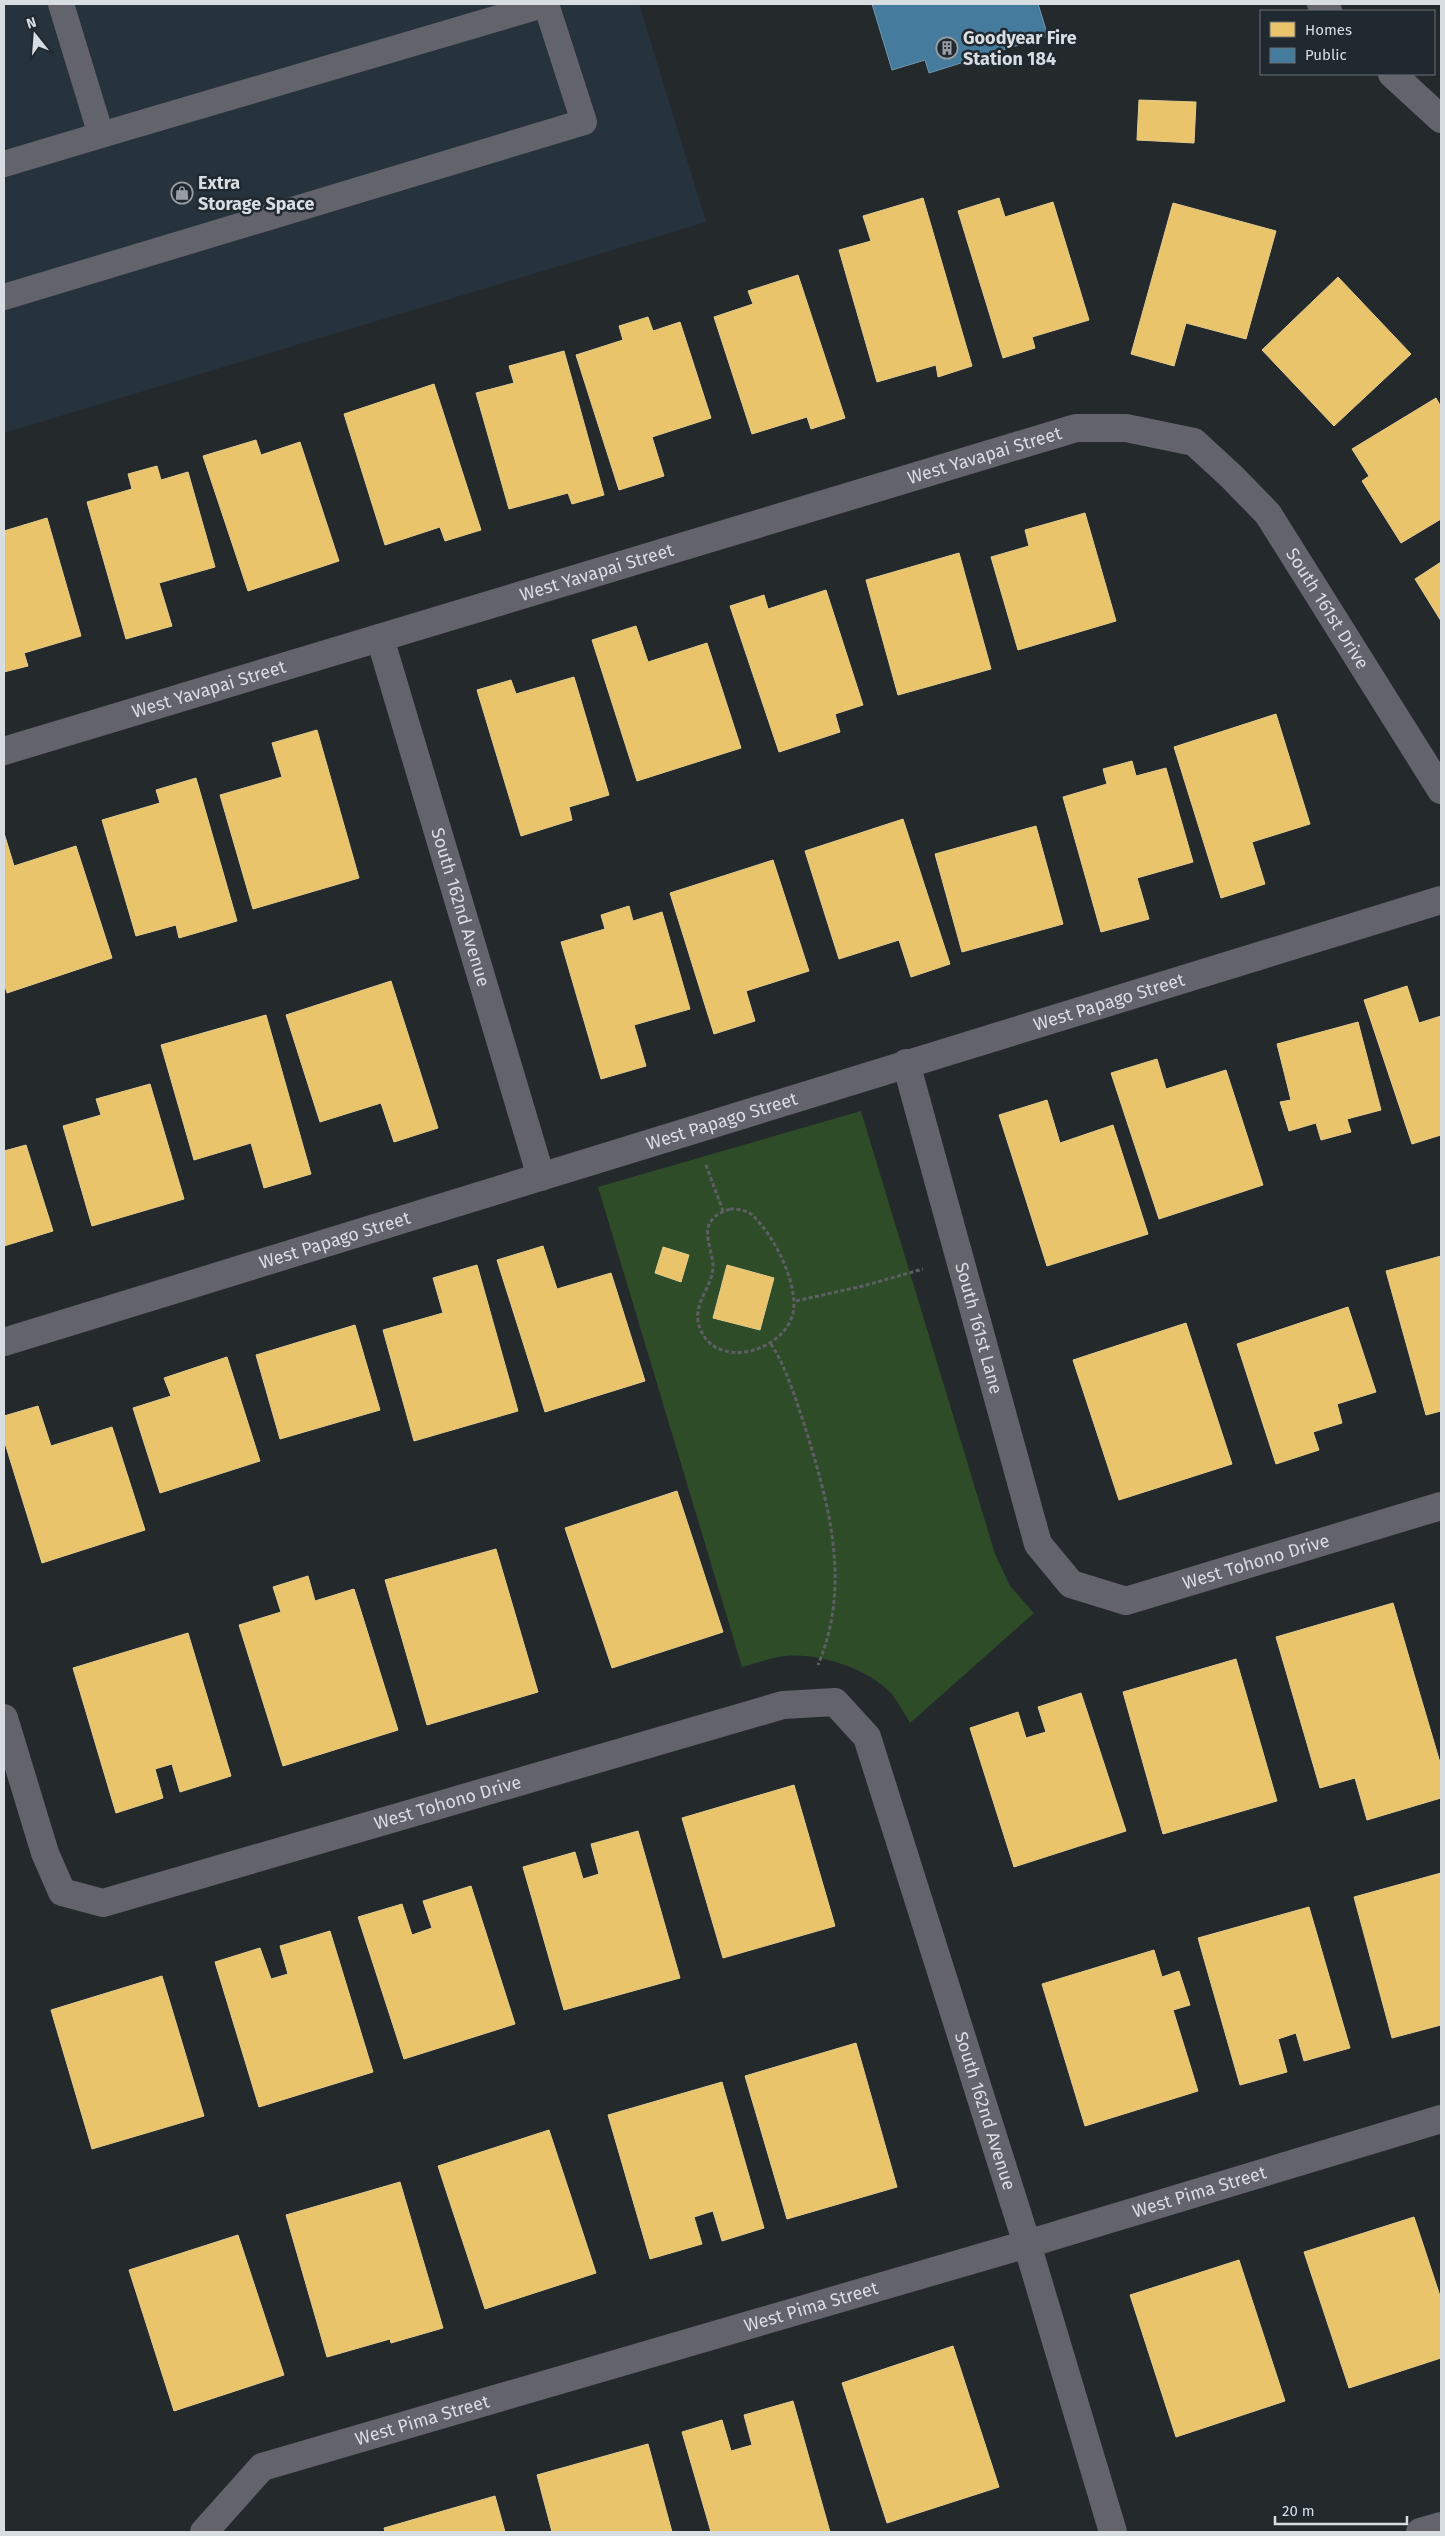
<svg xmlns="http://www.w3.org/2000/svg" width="1445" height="2536" viewBox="0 0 1445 2536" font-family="'Fira Sans',sans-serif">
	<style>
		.built { fill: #26333c }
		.green { fill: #2e4c28 }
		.homes { fill: #e9c46a; stroke: #e4cc8e }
		.public { fill: #457b9d; stroke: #7198b1 }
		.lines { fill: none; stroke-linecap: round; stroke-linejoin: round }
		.path { stroke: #5e5f65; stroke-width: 3; stroke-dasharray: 4 2.5; stroke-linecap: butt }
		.service { stroke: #63636c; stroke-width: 26 }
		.minor { stroke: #63636c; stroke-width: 28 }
		.tertiary { stroke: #63636c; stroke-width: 28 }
		.labels { text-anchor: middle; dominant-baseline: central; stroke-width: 5; stroke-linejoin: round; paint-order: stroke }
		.poi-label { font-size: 18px; font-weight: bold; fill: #d8dde1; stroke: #212930; text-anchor: start }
		.street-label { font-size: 18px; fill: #d8dde1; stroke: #212930 }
	</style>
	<rect width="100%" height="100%" fill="#24292c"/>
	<polygon class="built" points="4,4 639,4 706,222 4,433"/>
	<path class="green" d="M861 1111 995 1554 1010 1586 1034 1613 910 1723C904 1713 898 1702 891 1693 868 1668 813 1650 779 1657 767 1659 754 1664 742 1667L598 1187Z"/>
	<g class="homes">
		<polygon points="1139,100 1196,102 1194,143 1137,140"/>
		<polygon points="923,198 972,366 938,377 936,365 877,382 839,250 871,241 863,216"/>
		<polygon points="999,198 1005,217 1053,202 1089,320 1032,337 1035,348 1003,358 958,211"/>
		<polygon points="1173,203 1276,231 1246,339 1186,323 1174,366 1131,354"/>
		<polygon points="798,275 845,418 811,429 807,417 752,434 714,317 753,304 748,291"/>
		<polygon points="1338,277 1411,354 1334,426 1262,350"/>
		<polygon points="648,317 653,331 680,322 711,418 652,437 664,476 619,490 576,355 623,340 619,326"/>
		<polygon points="564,351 604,495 572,504 568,493 509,509 476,393 514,383 509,366"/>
		<polygon points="434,384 481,530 445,541 440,527 385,545 344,414"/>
		<polygon points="1436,398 1441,407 1441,519 1401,543 1362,481 1369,476 1352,449"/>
		<polygon points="256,440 261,455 300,442 339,561 248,591 203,456"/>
		<polygon points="157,466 161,480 188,472 215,567 159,583 172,626 126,639 87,502 132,489 128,474"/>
		<polygon points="1085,513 1116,621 1018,650 991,557 1029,546 1025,530"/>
		<polygon points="47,518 81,636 24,653 28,666 4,672 4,531"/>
		<polygon points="959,553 991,669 898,695 866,580"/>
		<polygon points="1441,562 1441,621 1415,579"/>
		<polygon points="826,590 863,705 835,714 840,732 779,752 730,606 764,595 768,609"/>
		<polygon points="636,626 648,662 707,643 741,748 637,781 592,640"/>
		<polygon points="574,677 609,795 569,807 572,820 521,836 477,690 511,680 516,694"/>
		<polygon points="1276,714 1310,824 1252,842 1265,884 1221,898 1174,747"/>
		<polygon points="317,730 359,878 253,909 220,795 282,777 272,743"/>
		<polygon points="1132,761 1136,776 1166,768 1193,862 1137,878 1149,919 1101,932 1063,797 1107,784 1103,769"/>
		<polygon points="196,778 237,921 179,938 176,925 136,936 102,820 160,803 156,790"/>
		<polygon points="903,819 950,964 911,977 899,940 839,959 805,851"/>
		<polygon points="1036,826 1063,924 962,952 935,854"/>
		<polygon points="4,833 14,866 76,846 112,958 7,993 4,983"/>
		<polygon points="773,860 809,971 746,991 755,1021 714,1034 670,893"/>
		<polygon points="629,906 633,921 662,912 690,1009 634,1025 646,1066 601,1079 561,942 605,929 601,915"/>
		<polygon points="391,981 438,1128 394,1142 381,1103 320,1122 286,1015"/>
		<polygon points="1407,986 1419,1023 1441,1016 1441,1135 1412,1144 1364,1000"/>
		<polygon points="266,1015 311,1174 264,1188 251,1143 194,1160 161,1045"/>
		<polygon points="1358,1022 1381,1110 1347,1119 1351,1132 1321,1140 1316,1123 1289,1131 1280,1102 1291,1100 1277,1044"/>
		<polygon points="1157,1059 1166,1089 1226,1070 1263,1185 1159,1219 1111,1073"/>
		<polygon points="150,1084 184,1199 92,1226 63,1126 101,1115 96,1099"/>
		<polygon points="1047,1100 1060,1143 1113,1125 1148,1234 1047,1266 999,1115"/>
		<polygon points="26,1145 53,1231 4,1246 4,1151"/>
		<polygon points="543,1246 557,1289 611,1273 645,1381 545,1412 497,1260"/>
		<polygon points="663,1247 689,1255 681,1282 655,1273"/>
		<polygon points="1441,1256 1441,1411 1426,1415 1386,1271"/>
		<polygon points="477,1265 518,1411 414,1441 383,1330 443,1313 433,1278"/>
		<polygon points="727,1265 774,1278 760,1330 713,1318"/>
		<polygon points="1348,1307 1376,1392 1337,1404 1342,1423 1313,1432 1319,1450 1276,1464 1237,1344"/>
		<polygon points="1186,1323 1232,1464 1119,1500 1073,1360"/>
		<polygon points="355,1325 380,1410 280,1439 256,1355"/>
		<polygon points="227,1357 260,1461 160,1493 133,1408 171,1396 164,1378"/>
		<polygon points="38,1406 51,1446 112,1427 145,1530 42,1563 4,1440 4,1416"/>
		<polygon points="677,1491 723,1632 612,1668 565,1528"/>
		<polygon points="496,1549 538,1692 427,1725 385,1580"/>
		<polygon points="308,1576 315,1601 354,1589 398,1730 283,1766 239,1625 281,1612 273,1587"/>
		<polygon points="1393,1603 1441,1766 1441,1798 1367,1820 1355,1778 1320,1788 1276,1637"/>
		<polygon points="188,1633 231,1776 180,1792 172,1764 155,1769 163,1798 116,1813 73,1668"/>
		<polygon points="1236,1659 1277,1801 1163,1834 1123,1692"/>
		<polygon points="1081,1693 1126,1831 1014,1867 970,1728 1018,1712 1026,1738 1046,1732 1038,1707"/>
		<polygon points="794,1785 835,1926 723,1958 682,1818"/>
		<polygon points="638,1831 680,1978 564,2010 523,1867 575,1852 583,1879 599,1874 591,1844"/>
		<polygon points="1441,1873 1441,2025 1392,2038 1354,1897"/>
		<polygon points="471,1886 515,2024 404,2059 358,1917 402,1904 412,1935 432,1928 423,1901"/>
		<polygon points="1309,1907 1350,2048 1304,2061 1296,2033 1278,2039 1287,2072 1240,2085 1198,1938"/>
		<polygon points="330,1931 373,2072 259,2107 215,1962 260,1948 271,1979 288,1974 280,1946"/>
		<polygon points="1154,1950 1162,1977 1179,1971 1190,2005 1173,2010 1198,2091 1085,2126 1042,1984"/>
		<polygon points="162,1976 204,2116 92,2149 51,2010"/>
		<polygon points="856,2043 897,2187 787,2219 745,2076"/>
		<polygon points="722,2082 764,2228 722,2241 713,2211 694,2217 702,2244 650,2259 608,2115"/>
		<polygon points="549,2130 596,2273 485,2309 438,2166"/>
		<polygon points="400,2182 443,2328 391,2343 390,2339 327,2357 286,2215"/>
		<polygon points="1414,2217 1441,2299 1441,2358 1349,2388 1304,2252"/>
		<polygon points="238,2235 284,2375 174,2411 129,2270"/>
		<polygon points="1239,2260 1285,2401 1176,2437 1130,2295"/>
		<polygon points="953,2346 999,2487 887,2523 842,2383"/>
		<polygon points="793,2401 830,2532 711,2532 682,2432 722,2420 731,2451 752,2445 744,2415"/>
		<polygon points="648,2444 672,2532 552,2532 537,2475"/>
		<polygon points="495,2496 505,2532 385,2532 384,2528"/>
	</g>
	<polygon class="public" points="872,4 1038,4 1048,36 929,73 925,60 892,70"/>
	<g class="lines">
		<g class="path">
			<polyline points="706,1165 723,1211"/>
			<path d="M730 1209C737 1209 746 1210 751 1214 773 1233 799 1284 793 1313 783 1355 708 1372 698 1321 695 1300 713 1286 713 1266 712 1244 694 1220 730 1209Z"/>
			<polyline points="796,1301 863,1286 923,1269"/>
			<path d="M771 1344C786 1367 795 1397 804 1424 829 1504 852 1584 818 1665"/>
		</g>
		<g class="service">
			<polyline points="101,135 546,4"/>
			<polyline points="4,164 101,135 61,4"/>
			<polyline points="4,297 584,122 546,4"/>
		</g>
		<g class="minor">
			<path id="s1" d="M380 638 541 1177"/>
			<path id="s2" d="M4 751 1076 428H1126L1194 442 1231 476 1268 514 1441 790"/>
			<path id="s3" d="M906 1063 1038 1544 1071 1584 1126 1601 1441 1506"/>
			<path id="s4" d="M4 1342 1441 900"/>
			<path id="s5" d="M4 1718 45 1853 62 1892 103 1903 783 1705 835 1702 867 1737 1027 2244 1113 2532"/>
			<path id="s6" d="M204 2532 262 2467 1027 2244 1441 2119"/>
		</g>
		<g class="tertiary">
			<polyline points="1321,4 1328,11"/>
			<polyline points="1392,74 1441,119"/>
			<polyline points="1420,2532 1441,2526"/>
		</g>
	</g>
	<defs>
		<g id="building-ring" transform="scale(1.125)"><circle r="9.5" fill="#212930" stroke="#999ea2" stroke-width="1.5"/><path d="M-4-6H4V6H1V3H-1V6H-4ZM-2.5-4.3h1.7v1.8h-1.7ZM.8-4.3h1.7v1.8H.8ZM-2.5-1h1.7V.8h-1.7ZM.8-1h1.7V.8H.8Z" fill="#999ea2"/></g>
		<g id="shop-ring" transform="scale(1.125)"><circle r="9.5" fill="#212930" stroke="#999ea2" stroke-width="1.5"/><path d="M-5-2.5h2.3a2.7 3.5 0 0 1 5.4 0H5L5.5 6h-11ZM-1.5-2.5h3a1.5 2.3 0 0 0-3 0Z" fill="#999ea2"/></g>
	</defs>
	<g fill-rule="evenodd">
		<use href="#building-ring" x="947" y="48"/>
		<use href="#shop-ring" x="182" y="193"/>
	</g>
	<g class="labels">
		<g class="poi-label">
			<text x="963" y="38">Goodyear Fire<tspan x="963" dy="21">Station 184</tspan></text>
			<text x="198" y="183">Extra<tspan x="198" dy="21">Storage Space</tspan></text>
		</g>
		<g class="street-label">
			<text stroke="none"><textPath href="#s2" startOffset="1024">West Yavapai Street</textPath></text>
			<text stroke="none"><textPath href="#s2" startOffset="619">West Yavapai Street</textPath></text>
			<text stroke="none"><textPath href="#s2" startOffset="1454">South 161st Drive</textPath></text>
			<text stroke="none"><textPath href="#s2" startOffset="214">West Yavapai Street</textPath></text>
			<text stroke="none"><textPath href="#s1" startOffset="281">South 162nd Avenue</textPath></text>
			<text stroke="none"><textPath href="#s4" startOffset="1156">West Papago Street</textPath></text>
			<text stroke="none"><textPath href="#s4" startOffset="751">West Papago Street</textPath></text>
			<text stroke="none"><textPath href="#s4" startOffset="346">West Papago Street</textPath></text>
			<text stroke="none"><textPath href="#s3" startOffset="275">South 161st Lane</textPath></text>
			<text stroke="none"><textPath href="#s3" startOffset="744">West Tohono Drive</textPath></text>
			<text stroke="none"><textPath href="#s5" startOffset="585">West Tohono Drive</textPath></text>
			<text stroke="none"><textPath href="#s5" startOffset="1426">South 162nd Avenue</textPath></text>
			<text stroke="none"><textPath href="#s6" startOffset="1064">West Pima Street</textPath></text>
			<text stroke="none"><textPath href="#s6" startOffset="659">West Pima Street</textPath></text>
			<text stroke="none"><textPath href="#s6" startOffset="254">West Pima Street</textPath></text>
		</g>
	</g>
	<rect width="1445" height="2536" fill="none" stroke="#d8dde1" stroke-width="10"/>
	<rect x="1260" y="10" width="175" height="65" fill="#212930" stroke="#6a7177"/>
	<rect x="1270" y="22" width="25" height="15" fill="#e9c46a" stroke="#6a7177"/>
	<text x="1305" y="35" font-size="15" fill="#d8dde1">Homes</text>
	<rect x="1270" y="48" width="25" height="15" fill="#457b9d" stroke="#6a7177"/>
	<text x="1305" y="60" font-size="15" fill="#d8dde1">Public</text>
	<g transform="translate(35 35) rotate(343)" stroke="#212930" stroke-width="4" paint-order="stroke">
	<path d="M0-4L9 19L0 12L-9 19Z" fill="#d8dde1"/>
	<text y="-8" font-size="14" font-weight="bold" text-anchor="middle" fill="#d8dde1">N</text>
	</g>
	<path d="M1275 2516v8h132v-8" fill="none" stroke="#d8dde1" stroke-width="2.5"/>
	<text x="1282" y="2516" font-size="15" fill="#d8dde1" stroke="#212930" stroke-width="4" paint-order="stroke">20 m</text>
</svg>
